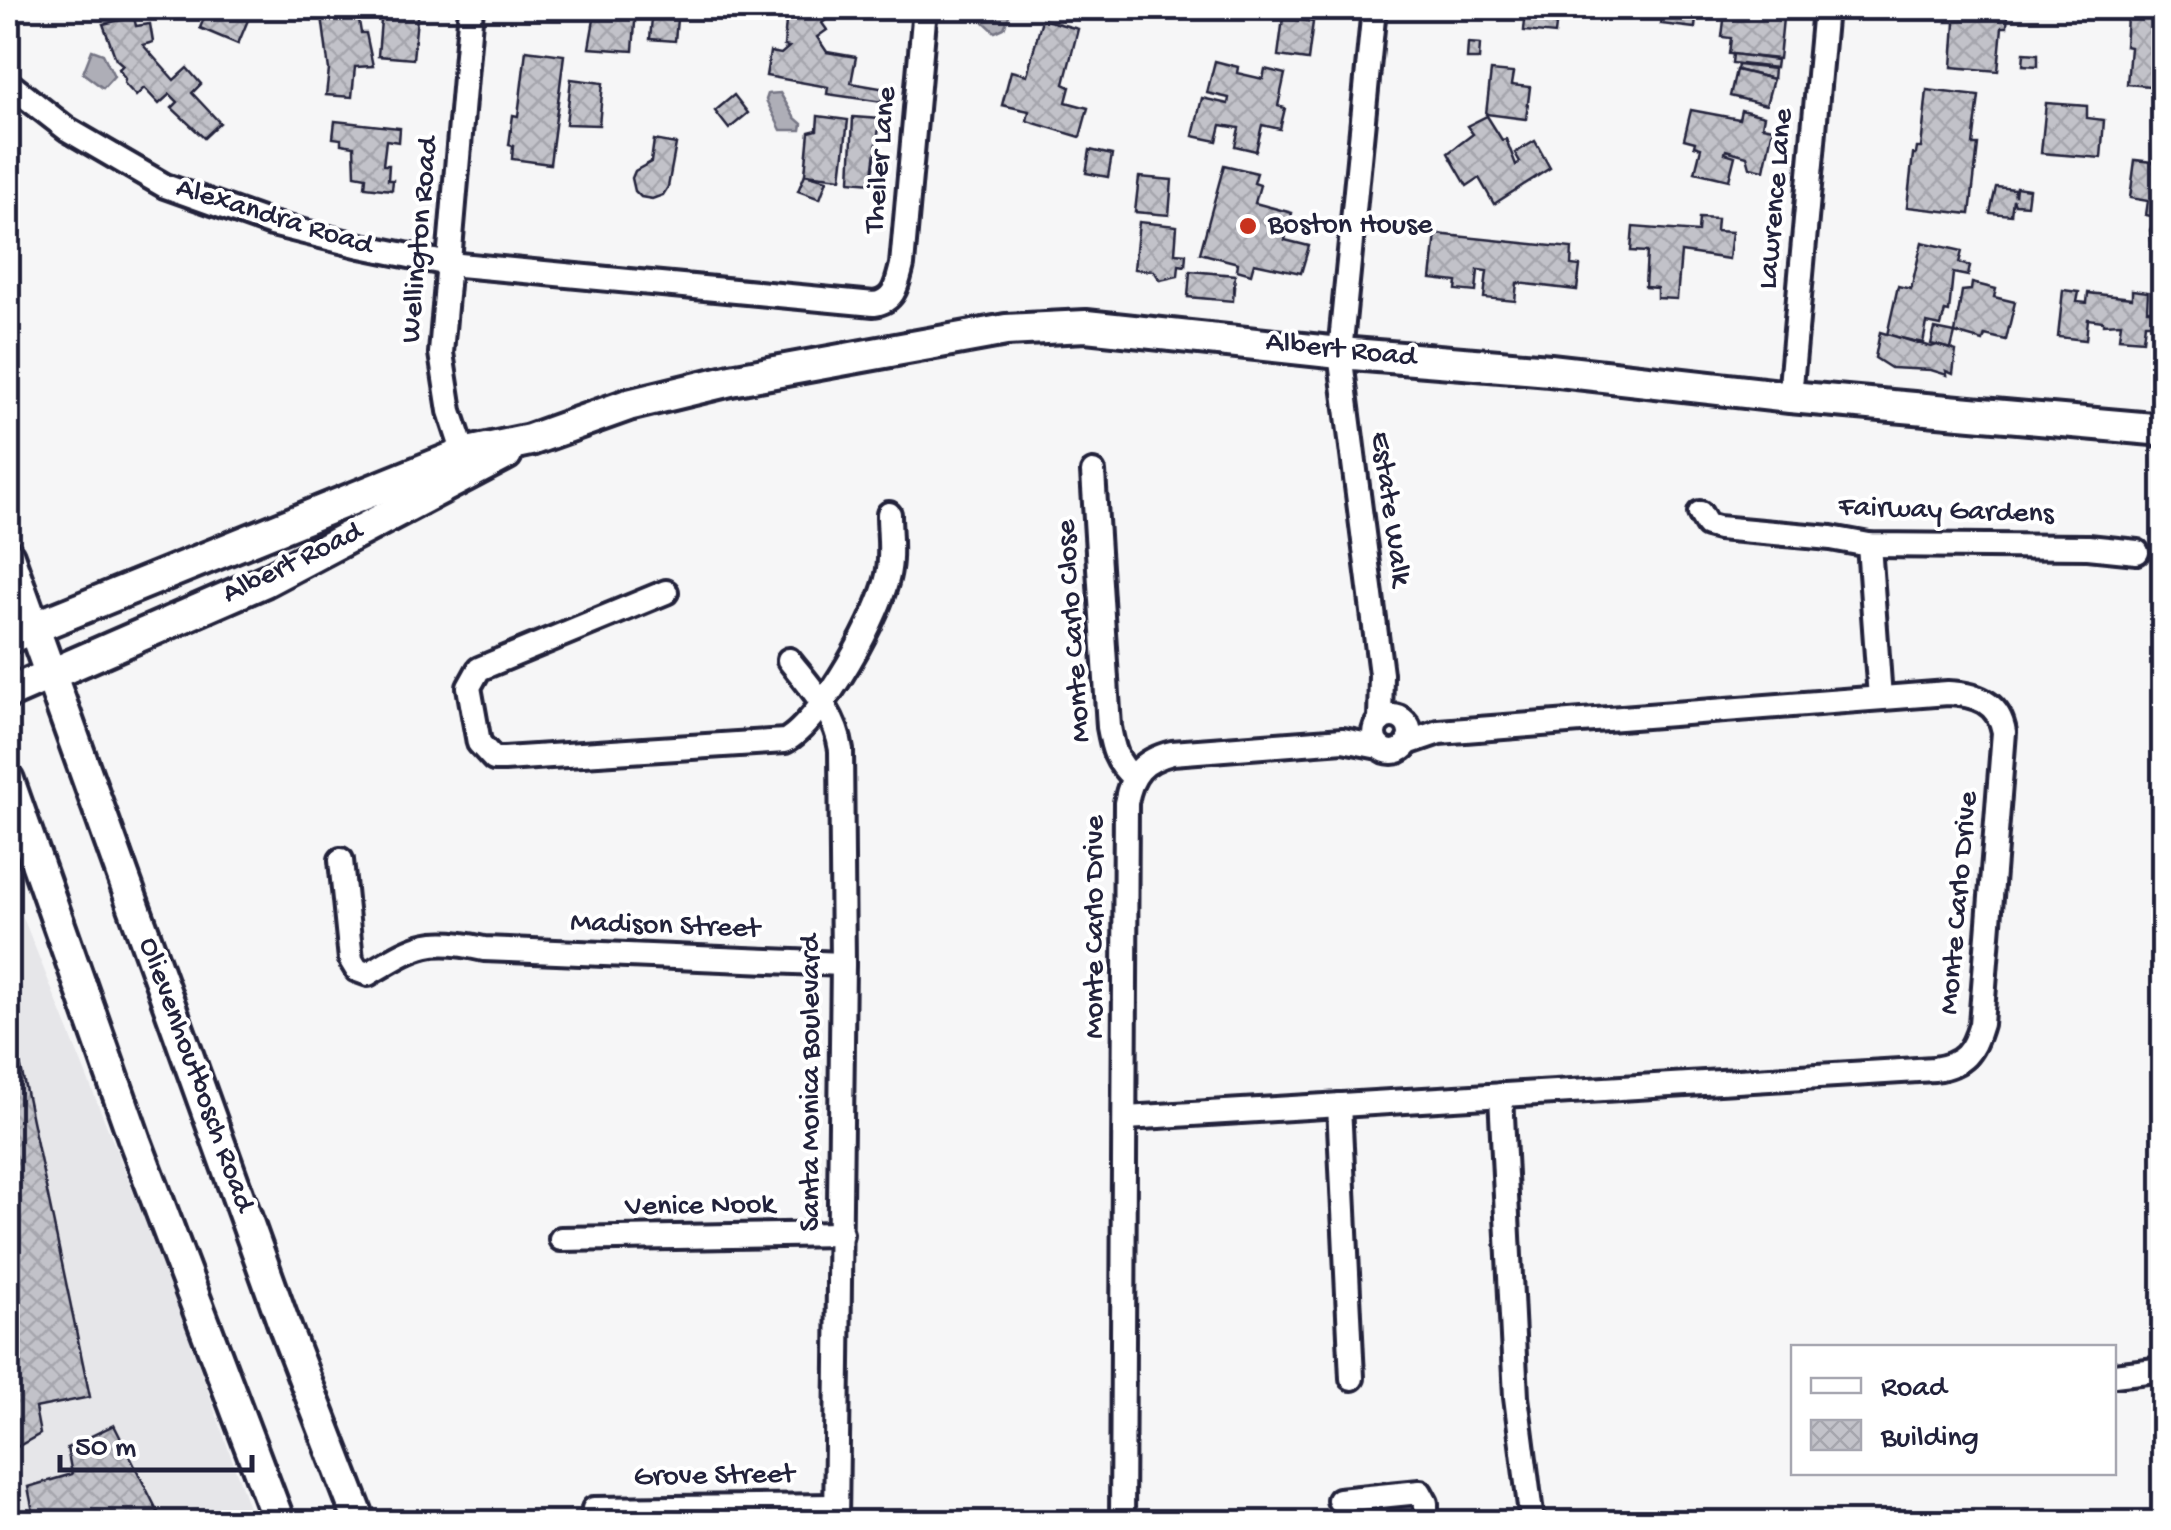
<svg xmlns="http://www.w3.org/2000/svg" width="2171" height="1530" viewBox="0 0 2171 1530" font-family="'Gochi Hand',sans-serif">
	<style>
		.built { fill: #e6e6e9 }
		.water { fill: #aeaeb7; stroke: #767685; stroke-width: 2.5 }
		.building { fill: url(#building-cross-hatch); stroke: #22223b; stroke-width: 2.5 }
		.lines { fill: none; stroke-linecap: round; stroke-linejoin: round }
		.street-casing { stroke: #22223b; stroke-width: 30 }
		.secondary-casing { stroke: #22223b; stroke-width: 38 }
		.street { stroke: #fff; stroke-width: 22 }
		.secondary { stroke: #fff; stroke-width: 30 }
		.poi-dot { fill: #c8321e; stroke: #fff; stroke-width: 4 }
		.labels { text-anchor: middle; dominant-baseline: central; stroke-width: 8; stroke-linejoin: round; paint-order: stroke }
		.street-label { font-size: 30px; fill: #22223b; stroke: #fff }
		.poi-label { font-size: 30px; fill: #22223b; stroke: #fff; text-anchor: start }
	</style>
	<defs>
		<pattern id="building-cross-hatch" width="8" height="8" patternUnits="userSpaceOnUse" patternTransform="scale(2.5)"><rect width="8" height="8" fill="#c2c2c9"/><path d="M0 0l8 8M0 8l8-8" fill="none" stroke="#a6a6ae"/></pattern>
	</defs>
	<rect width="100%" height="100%" fill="#f6f6f7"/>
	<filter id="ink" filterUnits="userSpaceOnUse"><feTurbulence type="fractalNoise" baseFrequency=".01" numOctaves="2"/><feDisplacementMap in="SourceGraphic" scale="20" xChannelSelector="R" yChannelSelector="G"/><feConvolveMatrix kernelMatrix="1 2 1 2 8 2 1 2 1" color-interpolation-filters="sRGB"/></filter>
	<g filter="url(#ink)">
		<polygon class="built" points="8,891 16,900 173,1291 254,1522 8,1522"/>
		<g class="water">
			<polygon points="970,8 997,8 1010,13 1004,28 995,32 983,21 967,15"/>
			<polygon points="92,50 103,54 114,76 103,88 83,73"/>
			<polygon points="780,93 794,117 802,124 801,130 781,130 766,100 768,94"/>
		</g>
		<g class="building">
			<polygon points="208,8 218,8 248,20 238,44 200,28"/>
			<polygon points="330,8 357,8 361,33 366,33 373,66 355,67 352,97 326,95 329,70 322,16 331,13"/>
			<polygon points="382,8 418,8 413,59 378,56"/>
			<polygon points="596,8 636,8 633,51 589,48"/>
			<polygon points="653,8 678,8 675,41 650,39"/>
			<polygon points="787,8 852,8 850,16 834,14 822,23 827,30 817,37 827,52 856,57 851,83 886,89 883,102 827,94 828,87 766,76 770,52 781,54 789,47 784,46"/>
			<polygon points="1526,8 1558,8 1555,34 1524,31"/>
			<polygon points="1663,8 1697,8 1695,28 1661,24"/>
			<polygon points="1742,8 1784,8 1779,59 1729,54 1731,38 1722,37 1725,12 1742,13"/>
			<polygon points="1947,8 2003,8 2008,11 2007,27 2002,27 1998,71 1952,67 1955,22 1946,22"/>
			<polygon points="2133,8 2164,8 2161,87 2127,84 2130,47 2125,46 2127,18 2132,19"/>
			<polygon points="134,17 136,26 150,24 153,42 143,45 174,80 187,68 201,84 192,93 220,123 204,138 172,108 178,102 170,94 159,104 144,88 136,96 124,83 125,79 119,69 123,65 116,59 103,24"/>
			<polygon points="1283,18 1313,22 1308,60 1278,56"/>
			<polygon points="1042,19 1078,29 1064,84 1070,87 1066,102 1088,108 1080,137 1027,121 1029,111 1002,105 1011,71 1027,75"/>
			<polygon points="1468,43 1480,44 1479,59 1467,59"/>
			<polygon points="526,50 564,55 550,164 512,159 513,146 509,145 513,115 518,116"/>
			<polygon points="2024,53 2038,54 2038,66 2023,65"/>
			<polygon points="1733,54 1777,60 1776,68 1732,63"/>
			<polygon points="1215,61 1238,67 1237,73 1263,79 1265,69 1285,74 1278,106 1285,108 1280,129 1262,125 1256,151 1235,146 1239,128 1221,125 1217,141 1193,136 1202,98 1228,104 1229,98 1207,93"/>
			<polygon points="1738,65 1774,69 1773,79 1737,70"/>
			<polygon points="1736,70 1773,79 1766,105 1730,96"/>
			<polygon points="1491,71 1513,73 1511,85 1530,87 1526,119 1486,114"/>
			<polygon points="571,79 603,83 599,125 566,124"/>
			<polygon points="1927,90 1979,96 1973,145 1978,145 1970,214 1907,207 1913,154 1916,154 1917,148 1921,148"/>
			<polygon points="734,95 748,113 729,129 715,111"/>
			<polygon points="2046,103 2087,106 2087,118 2104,120 2101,158 2041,153"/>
			<polygon points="1691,110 1739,119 1741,110 1764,116 1762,126 1773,128 1764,170 1750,167 1747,156 1726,150 1725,153 1735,156 1729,180 1695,172 1701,148 1694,146 1695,142 1684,139"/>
			<polygon points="818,116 848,120 841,178 805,174 809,132 817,130"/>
			<polygon points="1487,116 1502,140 1506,139 1516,165 1520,162 1515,153 1535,141 1550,168 1494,204 1479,178 1467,186 1448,153 1473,134 1467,126"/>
			<polygon points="853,117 880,119 872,183 850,181"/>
			<polygon points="335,121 400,128 399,142 386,140 383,165 389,165 388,180 393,180 392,190 365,187 366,177 355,175 354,146 341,144 341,139 333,138"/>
			<polygon points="654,140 676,144 668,187 663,195 652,199 641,197 635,191 632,178 635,171 651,162"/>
			<polygon points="2164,144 2164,258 2153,258 2150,230 2156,217 2146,215 2148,201 2130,198 2135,160 2161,163"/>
			<polygon points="1090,150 1112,155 1108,177 1086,173"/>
			<polygon points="1224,165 1257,173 1254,183 1260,185 1255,203 1292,213 1285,240 1309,246 1301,273 1254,263 1251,274 1237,270 1238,263 1200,253"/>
			<polygon points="805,174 827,180 820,199 798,191"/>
			<polygon points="1139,177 1172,180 1169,215 1135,212"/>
			<polygon points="1996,187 2014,189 2015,196 2016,187 2029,189 2027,205 2015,204 2013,199 2011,215 1990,213"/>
			<polygon points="1699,218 1717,219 1716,231 1732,232 1729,259 1681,252 1677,299 1657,298 1657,288 1645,287 1647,252 1631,251 1633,227 1698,232"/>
			<polygon points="1139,222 1177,226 1175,253 1186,254 1185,266 1179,265 1178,276 1160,280 1154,271 1134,269"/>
			<polygon points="1436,234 1572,248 1571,265 1580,266 1577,290 1517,283 1515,301 1484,298 1487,271 1478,270 1476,292 1456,290 1457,282 1431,279"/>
			<polygon points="1922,242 1962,251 1959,263 1970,266 1968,276 1953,273 1949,312 1945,311 1941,326 1927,323 1923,343 1887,335 1898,286 1911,289"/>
			<polygon points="1190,271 1235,275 1233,301 1188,297"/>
			<polygon points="1972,283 1996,289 1994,297 2015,302 2006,340 1985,335 1983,341 1955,333 1962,291 1971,290"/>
			<polygon points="2063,290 2079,292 2077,302 2087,303 2088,293 2132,298 2132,290 2148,292 2147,310 2152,310 2151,323 2145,323 2143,340 2119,338 2121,323 2103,324 2103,321 2088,319 2086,340 2058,337"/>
			<polygon points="1935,329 1955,333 1951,349 1931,344"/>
			<polygon points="1880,332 1931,347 1937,345 1956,351 1953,374 1946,371 1947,375 1931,370 1891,368 1875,358"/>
			<polygon points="16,1044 90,1397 35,1408 40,1434 8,1452 8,1048"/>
			<polygon points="114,1425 163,1522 35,1522 28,1487 72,1474 67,1448"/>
		</g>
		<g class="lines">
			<g class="street-casing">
				<g id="street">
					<polyline points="1374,8 1340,353 1381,674 1380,721"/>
					<path d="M8 83 67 129 165 186 272 224 361 246 449 264 874 304C895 301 897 284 902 265L925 8"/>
					<polyline points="1790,397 1825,8"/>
					<polyline points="469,469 450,411 441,353 471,8"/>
					<path d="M1093 472 1109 727C1113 749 1116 762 1133 777"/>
					<polyline points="1700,513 1707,525 1718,528 1831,538 1869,545 2088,547 2137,552"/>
					<polyline points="1869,545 1880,698"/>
					<path d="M666 592 479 669 469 687 479 743 494 759H504L785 741C821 722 884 610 889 569 892 552 889 532 889 514"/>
					<path d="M789 660C811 688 836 714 841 750L843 964 836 1522"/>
					<circle cx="1392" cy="734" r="18"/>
					<path d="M341 860 351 960 357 970 368 974C416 946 427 936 484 949L843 964"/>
					<polyline points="1501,1095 1516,1397 1532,1522"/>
					<polyline points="1339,1105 1352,1378"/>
					<path d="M1126 1118 1934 1069C1964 1065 1973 1052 1981 1024L2004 732C1999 702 1975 694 1948 693L1439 732 1407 743"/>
					<polyline points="561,1239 841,1234"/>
					<polyline points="2114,1375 2164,1369"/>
					<polyline points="1339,1500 1420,1492 1426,1503 1426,1522"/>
					<polyline points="594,1509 835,1506"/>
					<path d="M1122 1522 1126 803C1131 774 1143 760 1172 753L1343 740 1379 747"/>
				</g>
			</g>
			<g class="secondary-casing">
				<g id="secondary">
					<polyline points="8,556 286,1330 360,1522"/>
					<polyline points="8,638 463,454 530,440 628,405 731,380 1006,330 1086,326 1340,353 1550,370 1790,397 2164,430"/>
					<polyline points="8,693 265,581 506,454"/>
					<polyline points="8,780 135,1141 279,1522"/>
				</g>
			</g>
			<use href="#street" class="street"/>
			<use href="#secondary" class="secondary"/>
		</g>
	</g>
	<circle class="poi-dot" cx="1248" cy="226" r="10"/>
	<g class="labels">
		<g class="street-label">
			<text transform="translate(882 160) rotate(-85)">Theiler Lane</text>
			<text transform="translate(1777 199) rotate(-85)">Lawrence Lane</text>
			<text transform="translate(274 218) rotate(17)">Alexandra Road</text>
			<text transform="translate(421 240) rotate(-85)">Wellington Road</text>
			<text transform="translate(1341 351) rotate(6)">Albert Road</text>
			<text transform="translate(1389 509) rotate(82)">Estate Walk</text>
			<text transform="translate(1946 512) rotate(2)">Fairway Gardens</text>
			<text transform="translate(293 564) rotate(-26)">Albert Road</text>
			<text transform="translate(1075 631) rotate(-94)">Monte Carlo Close</text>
			<text transform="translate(1960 903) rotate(-85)">Monte Carlo Drive</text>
			<text transform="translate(665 927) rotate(2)">Madison Street</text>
			<text transform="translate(1096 927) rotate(-90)">Monte Carlo Drive</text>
			<text transform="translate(195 1075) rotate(70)">Olievenhoutbosch Road</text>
			<text transform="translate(812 1083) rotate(-90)">Santa Monica Boulevard</text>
			<text transform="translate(700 1207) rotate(-1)">Venice Nook</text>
			<text transform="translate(714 1477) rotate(-1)">Grove Street</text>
		</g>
		<g class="poi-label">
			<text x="1268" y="226">Boston House</text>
		</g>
	</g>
	<rect width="2171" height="1530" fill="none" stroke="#fff" stroke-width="40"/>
	<rect x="20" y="20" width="2131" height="1490" fill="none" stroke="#22223b" stroke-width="4" filter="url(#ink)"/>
	<rect x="1791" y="1345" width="325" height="130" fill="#ffffff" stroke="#a7a7b1" stroke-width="2.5"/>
	<rect x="1811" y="1378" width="50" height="15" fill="#ffffff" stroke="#a7a7b1" stroke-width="2.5"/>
	<text x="1881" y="1395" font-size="30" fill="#22223b">Road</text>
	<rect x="1811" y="1420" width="50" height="30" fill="url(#building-cross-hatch)" stroke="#a7a7b1" stroke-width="2.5"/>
	<text x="1881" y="1445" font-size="30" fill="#22223b">Building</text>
	<path d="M60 1455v15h192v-15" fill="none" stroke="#22223b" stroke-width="5"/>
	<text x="75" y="1455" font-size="30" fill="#22223b" stroke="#ffffff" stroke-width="8" paint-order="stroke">50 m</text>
</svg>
